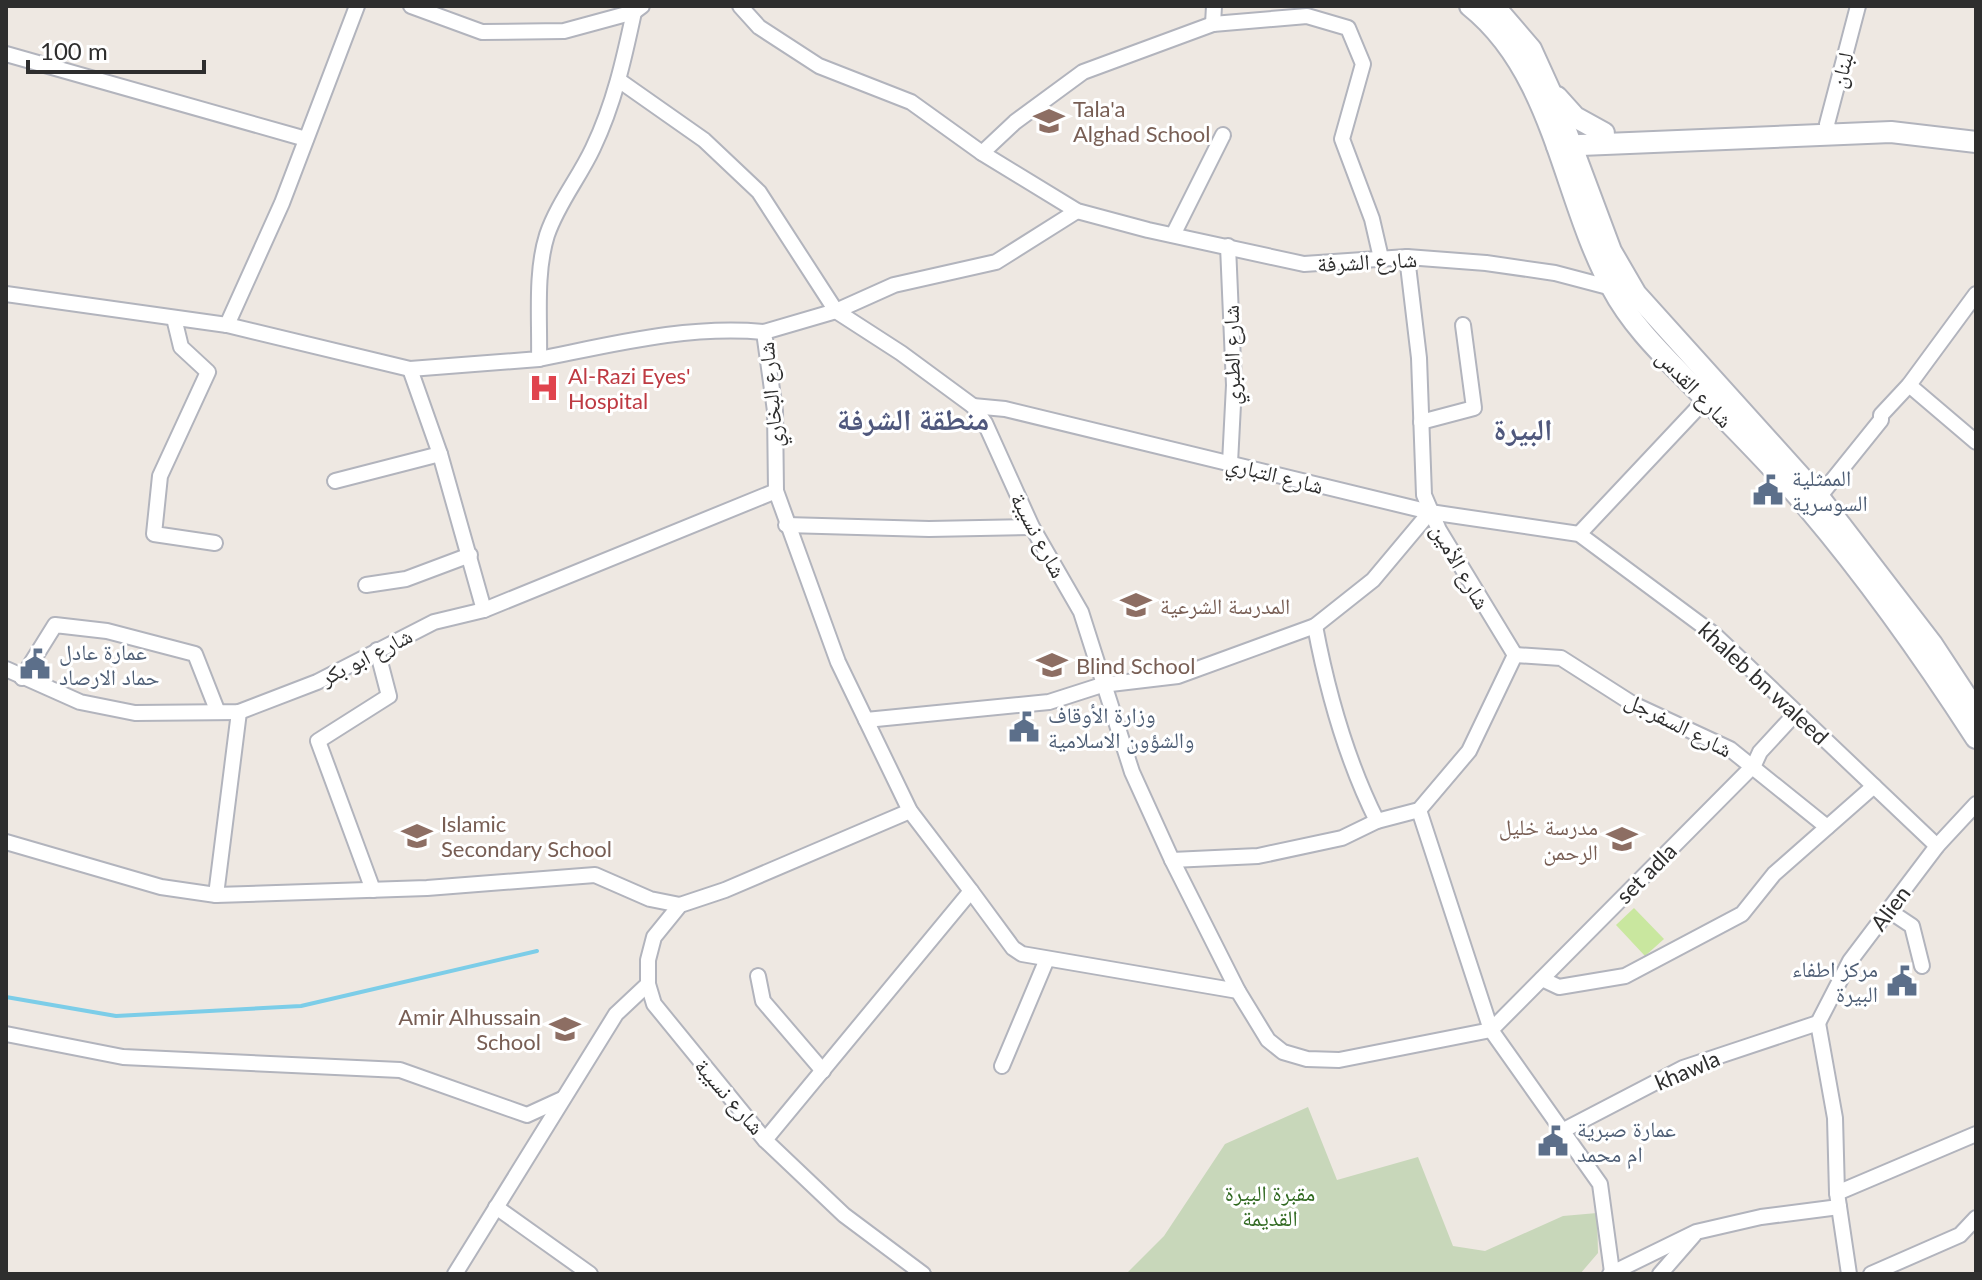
<svg xmlns="http://www.w3.org/2000/svg" width="1982" height="1280" viewBox="0 0 1982 1280" font-family="Lato,'Noto Naskh Arabic',sans-serif">
	<style>
		.cemetery { fill: #c8d7ba }
		.pitch { fill: #c9e79f }
		.lines { fill: none; stroke-linecap: round; stroke-linejoin: round }
		.stream { stroke: #7ccde8; stroke-width: 4 }
		.street-casing { stroke: #b2b4bd; stroke-width: 18 }
		.secondary-casing { stroke: #b2b4bd; stroke-width: 24 }
		.street { stroke: #fff; stroke-width: 14 }
		.secondary { stroke: #fff; stroke-width: 20 }
		.labels { text-anchor: middle; dominant-baseline: central; stroke-width: 6; stroke-linejoin: round; paint-order: stroke }
		.street-label { font-size: 22px; fill: #2e2e2e; stroke: #fff }
		.education-label { font-size: 22px; fill: #785e54; stroke: #fff; text-anchor: start }
		.health-label { font-size: 22px; fill: #be3a42; stroke: #fff; text-anchor: start }
		.service-label { font-size: 22px; fill: #4e5e75; stroke: #fff; text-anchor: start }
		.park-label { font-size: 22px; fill: #306920; stroke: #fff }
		.district-label { font-size: 30px; font-weight: bold; fill: #50587d; stroke: #fff }
	</style>
	<rect width="100%" height="100%" fill="#eee8e2"/>
	<polygon class="cemetery" points="1308,1107 1337,1180 1418,1157 1453,1246 1485,1251 1563,1216 1597,1213 1598,1253 1580,1274 1126,1274 1164,1236 1225,1144"/>
	<polygon class="pitch" points="1634,908 1664,939 1645,956 1616,925"/>
	<g class="lines">
		<polyline class="stream" points="6,997 116,1016 301,1006 537,951"/>
		<g class="street-casing">
			<g id="street">
				<polyline points="411,6 482,32 564,31 634,12 642,6"/>
				<polyline points="740,6 759,27 819,66 911,102 982,153 1077,211 1148,230 1304,264 1407,257 1486,263 1555,273 1612,288"/>
				<polyline points="1213,24 1214,6"/>
				<polyline points="6,54 306,139"/>
				<polyline points="1831,134 1827,124 1858,6"/>
				<polyline points="982,153 1015,122 1083,72 1213,24 1307,16 1348,28 1363,64 1342,139 1372,219 1381,258"/>
				<polyline points="1173,235 1223,135"/>
				<polyline points="1228,246 1234,385 1230,463"/>
				<path d="M6 294 227 325 410 369 539 359C540 320 535 273 547 235 558 203 579 178 593 148 614 104 624 59 634 12"/>
				<polyline points="836,311 901,353 973,406 985,423 1032,527 1081,612 1132,772 1172,860 1238,991 1268,1040 1283,1052 1307,1059 1339,1060 1491,1030"/>
				<polyline points="836,311 894,285 996,262 1077,211"/>
				<polyline points="174,318 181,347 208,372 160,476 154,534 215,543"/>
				<polyline points="227,325 282,203 357,6"/>
				<path d="M539 359C614 344 687 325 764 332"/>
				<polyline points="1909,385 1976,442"/>
				<polyline points="973,406 1005,409 1430,512 1579,534 1715,635 1937,846"/>
				<polyline points="1421,422 1474,408 1463,325"/>
				<polyline points="335,481 440,454"/>
				<polyline points="1819,497 1881,420 1881,415 1909,385 1976,294"/>
				<polyline points="786,525 929,529 1032,527"/>
				<polyline points="1579,534 1706,399"/>
				<polyline points="366,585 406,579 470,555"/>
				<polyline points="484,610 776,491 775,411 764,332 836,311 759,192 704,140 620,81"/>
				<path d="M1315 626C1328 695 1346 759 1377 821"/>
				<polyline points="1515,655 1561,658 1633,704 1730,749 1827,827"/>
				<polyline points="6,669 80,702 135,713 239,712 317,682 434,622 484,610 440,454 410,369"/>
				<polyline points="22,678 55,625 107,631 195,654 217,710"/>
				<polyline points="866,720 1049,702 1102,685 1178,676 1315,626 1373,580 1430,512"/>
				<polyline points="1419,810 1491,1030 1600,1184 1612,1272"/>
				<polyline points="910,811 725,890 680,905 654,937 648,960 648,984 654,1004 765,1140 844,1215 923,1274"/>
				<polyline points="6,842 161,887 216,895 427,888 595,875 650,899 680,905"/>
				<polyline points="1172,860 1258,856 1342,838 1377,821 1419,810 1469,751 1515,655 1439,530 1424,495 1419,358 1407,257"/>
				<polyline points="373,890 318,741 389,696 377,650"/>
				<polyline points="971,891 1013,948 1022,954 1238,991"/>
				<polyline points="216,895 239,712"/>
				<polyline points="1888,910 1912,926 1922,966"/>
				<polyline points="758,976 763,1001 823,1071"/>
				<polyline points="1542,979 1559,987 1625,976 1742,914 1774,874 1874,786"/>
				<polyline points="1818,1023 1850,961 1937,846 1976,804"/>
				<polyline points="1818,1023 1835,1118 1837,1193 1849,1274"/>
				<polyline points="1491,1030 1754,765 1760,752 1796,713"/>
				<polyline points="6,1034 123,1057 400,1070 527,1115 562,1099"/>
				<polyline points="1002,1066 1047,959"/>
				<polyline points="1562,1131 1683,1068 1818,1023"/>
				<polyline points="765,1140 971,891 910,811 838,662 776,491"/>
				<polyline points="1837,1193 1976,1134"/>
				<polyline points="496,1207 590,1274"/>
				<polyline points="455,1274 616,1014 648,984"/>
				<polyline points="1610,1274 1696,1232 1761,1217 1839,1207"/>
				<polyline points="1660,1274 1694,1235"/>
				<polyline points="1871,1274 1960,1235 1976,1218"/>
			</g>
		</g>
		<g class="secondary-casing">
			<g id="secondary">
				<path d="M1470 6C1555 74 1562 197 1612 288 1632 326 1664 356 1693 386 1732 426 1773 466 1809 509 1870 581 1925 659 1976 738"/>
				<polyline points="1494,6 1531,49 1556,104 1611,251 1636,294 1819,497 1932,644 1976,711"/>
				<polyline points="1557,97 1575,117 1604,133"/>
				<polyline points="1557,146 1891,132 1976,142"/>
			</g>
		</g>
		<use href="#street" class="street"/>
		<use href="#secondary" class="secondary"/>
	</g>
	<defs>
		<g id="school-bare" transform="scale(2.4)"><path d="M0-5L7-2L0 1L-7-2ZM-4 1L0 2.5L4 1V4Q0 6-4 4Z" fill="#8d6e63" stroke="#fff" stroke-width="2.5" paint-order="stroke"/></g>
		<g id="hospital-bare" transform="scale(2.4)"><path d="M-5-5h3v3.5h4V-5h3V5h-3V1.5h-4V5h-3Z" fill="#e0444e" stroke="#fff" stroke-width="2.5" paint-order="stroke"/></g>
		<g id="civic-bare" transform="scale(2.4)"><path d="M-.6-6.5H3V-4.5H.6V-3L4-1V1h2V6H-6V1h2V-1L-.6-3ZM-1.2 2.5V6h2.4V2.5Z" fill="#5c6f8a" stroke="#fff" stroke-width="2.5" paint-order="stroke"/></g>
	</defs>
	<g fill-rule="evenodd">
		<use href="#school-bare" x="1049" y="121"/>
		<use href="#hospital-bare" x="544" y="388"/>
		<use href="#civic-bare" x="1768" y="490"/>
		<use href="#school-bare" x="1136" y="605"/>
		<use href="#civic-bare" x="35" y="664"/>
		<use href="#school-bare" x="1052" y="665"/>
		<use href="#civic-bare" x="1024" y="727"/>
		<use href="#school-bare" x="417" y="836"/>
		<use href="#school-bare" x="1622" y="839"/>
		<use href="#civic-bare" x="1902" y="981"/>
		<use href="#school-bare" x="565" y="1029"/>
		<use href="#civic-bare" x="1553" y="1141"/>
	</g>
	<g class="labels">
		<g class="street-label">
			<text transform="translate(1841 70) rotate(-76)">لبنان</text>
			<text transform="translate(1367 261) rotate(-3)">شارع الشرفة</text>
			<text transform="translate(1231 355) rotate(-91)">شارع الطبري</text>
			<text transform="translate(1695 388) rotate(46)">شارع القدس</text>
			<text transform="translate(770 395) rotate(-95)">شارع البخاري</text>
			<text transform="translate(1275 474) rotate(14)">شارع التباري</text>
			<text transform="translate(1039 535) rotate(62)">شارع نسيبة</text>
			<text transform="translate(1461 566) rotate(60)">شارع الأمين</text>
			<text transform="translate(366 656) rotate(-27)">شارع ابو بكر</text>
			<text transform="translate(1764 683) rotate(43)">khaleb bn waleed</text>
			<text transform="translate(1679 724) rotate(27)">شارع السفرجل</text>
			<text transform="translate(1646 873) rotate(-45)">set adla</text>
			<text transform="translate(1890 908) rotate(-53)">Alien</text>
			<text transform="translate(1687 1070) rotate(-23)">khawla</text>
			<text transform="translate(730 1096) rotate(49)">شارع نسيبة</text>
		</g>
		<g class="education-label">
			<text x="1073" y="108">Tala'a<tspan x="1073" dy="25">Alghad School</tspan></text>
			<text x="1160" y="605">المدرسة الشرعية</text>
			<text x="1076" y="665">Blind School</text>
			<text x="441" y="823">Islamic<tspan x="441" dy="25">Secondary School</tspan></text>
			<text x="1598" y="826" text-anchor="end">مدرسة خليل<tspan x="1598" dy="25">الرحمن</tspan></text>
			<text x="541" y="1016" text-anchor="end">Amir Alhussain<tspan x="541" dy="25">School</tspan></text>
		</g>
		<g class="health-label">
			<text x="568" y="375">Al-Razi Eyes'<tspan x="568" dy="25">Hospital</tspan></text>
		</g>
		<g class="service-label">
			<text x="1792" y="477">الممثلية<tspan x="1792" dy="25">السوسرية</tspan></text>
			<text x="59" y="651">عمارة عادل<tspan x="59" dy="25">حماد الارصاد</tspan></text>
			<text x="1048" y="714">وزارة الأوقاف<tspan x="1048" dy="25">والشؤون الاسلامية</tspan></text>
			<text x="1878" y="968" text-anchor="end">مركز اطفاء<tspan x="1878" dy="25">البيرة</tspan></text>
			<text x="1577" y="1128">عمارة صبرية<tspan x="1577" dy="25">ام محمد</tspan></text>
		</g>
		<g class="park-label">
			<text x="1270" y="1192">مقبرة البيرة<tspan x="1270" dy="25">القديمة</tspan></text>
		</g>
		<g class="district-label">
			<text x="913" y="418">منطقة الشرفة</text>
			<text x="1523" y="428">البيرة</text>
		</g>
	</g>
	<rect width="1982" height="1280" fill="none" stroke="#2e2e2e" stroke-width="16"/>
	<path d="M28 60v12h176v-12" fill="none" stroke="#2e2e2e" stroke-width="4"/>
	<text x="40" y="60" font-size="24" fill="#2e2e2e" stroke="#ffffff" stroke-width="6" paint-order="stroke">100 m</text>
</svg>
